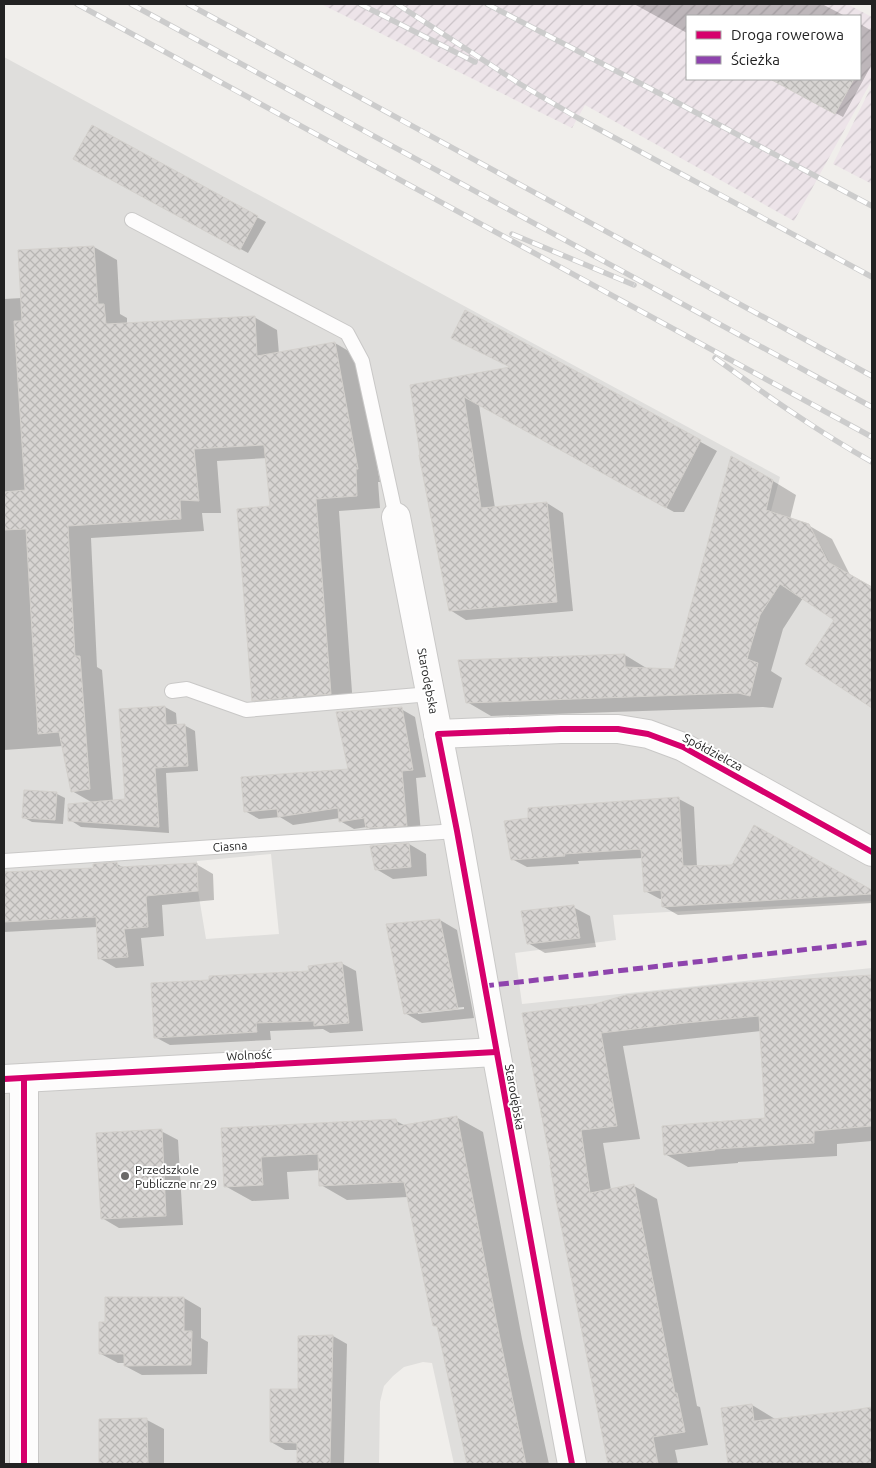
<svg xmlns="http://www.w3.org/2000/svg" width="876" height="1468" viewBox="0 0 876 1468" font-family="Ubuntu,sans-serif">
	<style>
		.residential { fill: #dfdedc; fill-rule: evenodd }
		.industrial { fill: url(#industrial-furrows); fill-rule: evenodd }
		.shadow { fill: #0003; fill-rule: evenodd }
		.building { fill: url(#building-cross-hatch); stroke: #d3d0cc }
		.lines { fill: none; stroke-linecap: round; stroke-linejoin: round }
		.lane-casing { stroke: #c9c8c7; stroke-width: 16 }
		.street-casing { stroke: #c9c8c7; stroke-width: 30 }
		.lane { stroke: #fdfcfc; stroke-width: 14 }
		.street { stroke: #fdfcfc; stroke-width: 28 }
		.rail-casing { stroke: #ccc; stroke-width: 5.5 }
		.rail { stroke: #fff; stroke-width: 4; stroke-dasharray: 11; stroke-linecap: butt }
		.quiet { stroke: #8e44ad; stroke-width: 5; stroke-dasharray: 10 5; stroke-linecap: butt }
		.cycleway-casing { stroke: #fff; stroke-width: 9 }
		.cycleway { stroke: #d6006c; stroke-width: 6 }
		.poi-dot { fill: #6a6968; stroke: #fff; stroke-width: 2 }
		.labels { text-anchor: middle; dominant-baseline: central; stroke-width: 4; stroke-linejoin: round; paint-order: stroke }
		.street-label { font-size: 12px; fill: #222; stroke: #fff }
		.poi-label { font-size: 12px; fill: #222; stroke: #fff; text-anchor: start }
	</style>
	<defs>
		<pattern id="industrial-furrows" width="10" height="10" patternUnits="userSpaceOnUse" patternTransform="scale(1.25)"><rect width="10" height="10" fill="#ede4e9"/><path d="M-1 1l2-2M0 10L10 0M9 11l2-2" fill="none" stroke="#cbc3c8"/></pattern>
		<pattern id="building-cross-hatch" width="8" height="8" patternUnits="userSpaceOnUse" patternTransform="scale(1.25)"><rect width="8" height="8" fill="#d7d4d2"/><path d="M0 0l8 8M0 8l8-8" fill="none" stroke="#b8b6b4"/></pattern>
	</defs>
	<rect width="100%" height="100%" fill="#f0eeeb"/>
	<path class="residential" d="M4 57 780 477 771 511 809 524 830 563 872 587V901L613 915 616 940 515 953 522 1004 872 968V1464H454L432 1363 423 1362 404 1367 393 1376 384 1386 380 1402 379 1464H4ZM271 854 279 934 206 939 198 891 197 861Z"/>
	<g class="industrial">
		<path d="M321 4H847L872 17V80L794 221 585 105 572 128ZM687 16H860V79H687Z"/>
		<polygon points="872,85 872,184 833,164"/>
	</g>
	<g class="shadow">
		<polygon points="634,4 822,4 845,16 687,16 687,33"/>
		<polygon points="860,24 872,31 872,64 843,117 772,79 860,79"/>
		<polygon points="92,127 266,222 248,253 75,159"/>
		<polygon points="94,247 117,260 120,314 127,318 127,324 254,317 277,330 279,354 335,343 357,356 380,482 378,482 380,508 339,511 353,706 276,713 253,700 271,508 267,458 217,461 221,513 202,513 204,531 91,538 97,667 102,670 113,801 126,800 165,707 176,713 177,725 184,725 195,731 198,771 166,773 169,833 81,827 70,820 93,803 72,791 63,746 4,750 4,299 22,298 19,252"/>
		<polygon points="465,312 717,451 684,512 674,512 479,405 495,508 547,503 563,513 573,611 466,620 450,610 411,386 512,368"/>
		<polygon points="773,481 796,495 790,519 808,525 832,539 851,577 872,589 872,707 806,664 836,619 803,598 783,629 771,671 782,678 773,708 763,707 491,716 467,702 625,655 648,669 675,670"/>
		<polygon points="401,709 415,717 426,777 416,778 421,833 382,836 367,827 354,829 340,821 340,818 293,825 280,817 259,819 245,811 349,770"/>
		<polygon points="57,794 65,798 63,824 32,822 23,817"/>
		<polygon points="679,799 694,807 697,867 733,866 755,826 872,892 872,903 678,915 664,907 663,899 660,899 645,891 643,858 578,861 579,864 527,867 512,859"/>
		<polygon points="409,844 426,854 427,876 393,879 376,869"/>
		<polygon points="117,864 124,868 196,864 213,874 214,900 162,905 164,936 141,938 144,966 116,968 99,958 98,927 4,932 4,874 94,869"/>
		<polygon points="573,907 590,916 596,947 545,953 528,943"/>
		<path d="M440 920 457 930 474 1018 422 1023 405 1013ZM464 1007V1009L418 1014V1011Z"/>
		<polygon points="341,963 356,971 363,1031 330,1033 323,1029 270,1031 271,1040 170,1045 155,1037 211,981 310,972"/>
		<polygon points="872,976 872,1141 837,1144 837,1156 738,1162 738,1163 688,1167 665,1154 766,1119 761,1031 623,1046 640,1139 603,1143 611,1190 634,1186 657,1199 697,1406 700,1407 708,1445 675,1450 678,1464 609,1464 557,1200 524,1014 741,985"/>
		<polygon points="456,1117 483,1132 522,1339 549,1464 468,1464 439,1328 434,1325 408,1197 347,1200 321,1185 320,1170 287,1172 289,1199 252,1201 225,1186 222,1129 396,1121 406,1126"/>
		<polygon points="161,1131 178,1140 183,1225 119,1228 102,1218"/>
		<polygon points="184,1298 201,1308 201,1338 208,1342 207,1374 142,1375 125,1366 125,1363 118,1363 101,1354 106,1323"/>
		<polygon points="333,1336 347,1344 344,1464 298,1464 298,1450 285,1450 271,1442 299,1390"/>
		<polygon points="752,1405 775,1419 776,1420 872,1408 872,1464 730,1464 722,1409"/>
		<polygon points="100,1420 147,1420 164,1429 164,1464 101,1464"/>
	</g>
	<g class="building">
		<polygon points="770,79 854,79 835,114"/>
		<polygon points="92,125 258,216 240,250 73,159"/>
		<polygon points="94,246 98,304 104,304 106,324 255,316 257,356 335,342 358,469 356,469 357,496 316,499 331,694 252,701 237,509 270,506 264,445 194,449 199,501 180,500 181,519 68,526 75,656 80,656 90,789 71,792 59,732 38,734 26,529 4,530 4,492 25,490 14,321 22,321 18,250"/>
		<polygon points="465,310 701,440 666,508 464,397 481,508 547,502 557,602 449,611 419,455 420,455 410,385 510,367 451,338"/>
		<polygon points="731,456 773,480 766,510 809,524 828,562 872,587 872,708 805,664 834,620 780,584 760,615 747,659 758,663 750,696 738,693 466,703 458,660 625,654 625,667 674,669"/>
		<polygon points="165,706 166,725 185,724 188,766 155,768 159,827 68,821 68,804 125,799 119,709"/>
		<polygon points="402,707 413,770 402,771 407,826 366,828 364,818 339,822 338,808 278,817 277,809 244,812 241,777 348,769 336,712"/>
		<polygon points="24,790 57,792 55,820 22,818"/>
		<polygon points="679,797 683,866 732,865 754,825 872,890 872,894 662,907 661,890 644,892 641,849 564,854 565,856 511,860 504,821 528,818 528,808"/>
		<polygon points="409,843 411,867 375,870 370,846"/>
		<polygon points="117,862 118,867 197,863 198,891 146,896 148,927 124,929 128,957 98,959 96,917 4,922 4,872 93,868 93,864"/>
		<polygon points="574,905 580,938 527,944 521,911"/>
		<polygon points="440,919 458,1009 404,1014 386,924"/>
		<polygon points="342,962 349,1023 314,1026 314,1021 256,1023 257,1032 154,1038 151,983 209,980 209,976 309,971 308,966"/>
		<polygon points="872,975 872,1126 814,1131 814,1143 715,1149 715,1150 664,1155 662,1126 765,1118 759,1016 685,1023 601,1033 617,1126 581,1130 590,1193 634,1184 675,1393 677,1393 685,1432 653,1437 658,1464 608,1464 556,1200 550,1165 551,1165 522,1013 595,1004 626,995 663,991 741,983"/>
		<polygon points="457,1116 497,1324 526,1464 467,1464 437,1326 433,1326 404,1182 319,1186 318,1154 261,1157 263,1185 224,1187 221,1128 396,1119 398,1126"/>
		<polygon points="162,1129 166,1216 101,1219 96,1133"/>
		<polygon points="105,1297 184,1297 184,1331 192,1331 191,1365 124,1366 124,1354 99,1354 99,1322 105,1322"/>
		<polygon points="333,1335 330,1464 297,1464 297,1443 270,1442 270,1389 298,1389 298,1336"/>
		<polygon points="752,1404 754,1421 847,1411 872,1407 872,1464 728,1464 721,1408"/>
		<polygon points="147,1418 148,1464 99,1464 99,1419"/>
	</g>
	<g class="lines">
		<g class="lane-casing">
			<g id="lane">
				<polyline points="132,220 347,333 362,361 396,517"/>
				<polyline points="172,691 187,689 246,710 430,694"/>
				<polyline points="4,861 457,831"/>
			</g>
		</g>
		<g class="street-casing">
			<g id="street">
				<polyline points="396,517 457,831 496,1052 572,1464"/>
				<polyline points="438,734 561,729 618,729 648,734 683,747 872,852"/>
				<polyline points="4,1079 496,1052"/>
				<polyline points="24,1464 24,1078"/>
			</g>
		</g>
		<use href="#lane" class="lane"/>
		<use href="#street" class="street"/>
		<g class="rail-casing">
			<g id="rail">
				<polyline points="77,4 872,437"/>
				<polyline points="131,4 872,407"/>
				<polyline points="188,4 872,376"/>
				<polyline points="360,4 475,62"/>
				<polyline points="397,4 520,84 578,118 872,277"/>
				<polyline points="487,4 678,103 872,206"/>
				<polyline points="512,234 634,285"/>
				<path d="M715 358C766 395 817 431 872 462"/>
			</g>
		</g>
		<use href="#rail" class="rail"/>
		<polyline class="quiet" points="484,986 872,942"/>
		<g class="cycleway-casing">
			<g id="cycleway">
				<polyline points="4,1079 496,1052"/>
				<polyline points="24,1464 24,1078"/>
				<polyline points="572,1464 547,1331 457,831 438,734 561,729 618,729 648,734 683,747 872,852"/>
			</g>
		</g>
		<use href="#cycleway" class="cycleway"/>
	</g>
	<circle class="poi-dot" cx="125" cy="1176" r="5"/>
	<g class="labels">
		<g class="street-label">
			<text transform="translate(428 681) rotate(79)">Starodębska</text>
			<text transform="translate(713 752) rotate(28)">Spółdzielcza</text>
			<text transform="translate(230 846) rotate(-4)">Ciasna</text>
			<text transform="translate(249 1055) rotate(-3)">Wolność</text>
			<text transform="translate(515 1097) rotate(80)">Starodębska</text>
		</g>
		<g class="poi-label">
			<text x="135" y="1169">Przedszkole<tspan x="135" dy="14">Publiczne nr 29</tspan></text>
		</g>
	</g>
	<rect width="876" height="1468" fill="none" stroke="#222222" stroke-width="10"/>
	<rect x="686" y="15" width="175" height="65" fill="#ffffff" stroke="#a7a7a7"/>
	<rect x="696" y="31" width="25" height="8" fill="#d6006c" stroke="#a7a7a7"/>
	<text x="731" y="40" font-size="15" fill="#222222">Droga rowerowa</text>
	<rect x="696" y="56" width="25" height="8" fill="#8e44ad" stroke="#a7a7a7"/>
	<text x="731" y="65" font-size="15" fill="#222222">Ścieżka</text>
</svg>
